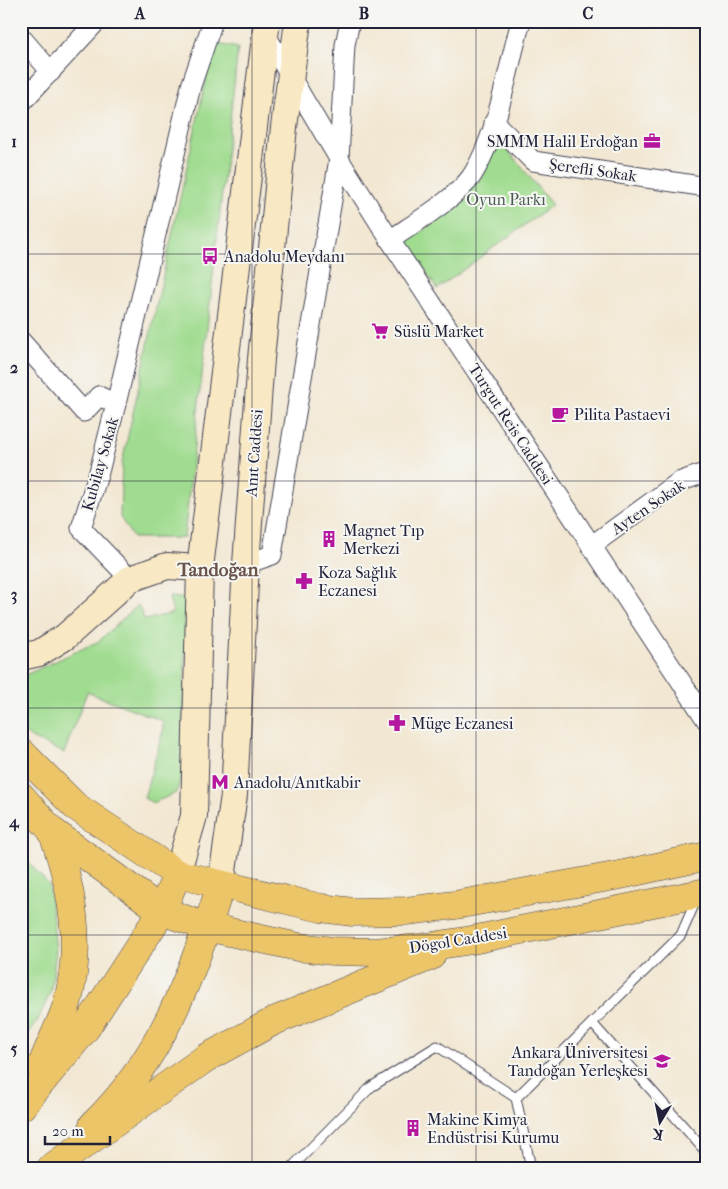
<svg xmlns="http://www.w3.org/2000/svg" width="728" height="1189" viewBox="0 0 728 1189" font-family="'IM FELL French Canon',serif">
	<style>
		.green { fill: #a0dc90; stroke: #617f66 }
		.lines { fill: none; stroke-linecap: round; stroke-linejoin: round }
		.service-casing { stroke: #414052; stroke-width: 11 }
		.minor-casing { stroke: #414052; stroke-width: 21 }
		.secondary-casing { stroke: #414052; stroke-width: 28 }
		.primary-casing { stroke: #414052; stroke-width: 29 }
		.service { stroke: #fff; stroke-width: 9 }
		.minor { stroke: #fff; stroke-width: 19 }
		.secondary { stroke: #f8e8c3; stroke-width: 26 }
		.primary { stroke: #edc569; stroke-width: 28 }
		.grid { fill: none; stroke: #22223b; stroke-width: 1; stroke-opacity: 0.55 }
		.labels { text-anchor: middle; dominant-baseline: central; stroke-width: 4; stroke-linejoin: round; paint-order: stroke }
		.poi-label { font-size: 16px; fill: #22223b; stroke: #f6f6f2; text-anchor: start }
		.street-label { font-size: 16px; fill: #22223b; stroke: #f6f6f2 }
		.park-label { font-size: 16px; fill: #485a54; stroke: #f6f6f2 }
		.quarter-label { font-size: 19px; font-weight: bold; fill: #69544c; stroke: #f6f6f2 }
		.neatline { fill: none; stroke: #22223b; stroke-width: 2 }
		.grid-label { font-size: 16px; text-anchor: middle; font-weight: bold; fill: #22223b }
	</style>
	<rect width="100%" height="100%" fill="#f6f6f2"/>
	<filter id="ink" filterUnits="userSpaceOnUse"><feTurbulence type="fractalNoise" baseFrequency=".02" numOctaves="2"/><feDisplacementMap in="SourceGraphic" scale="10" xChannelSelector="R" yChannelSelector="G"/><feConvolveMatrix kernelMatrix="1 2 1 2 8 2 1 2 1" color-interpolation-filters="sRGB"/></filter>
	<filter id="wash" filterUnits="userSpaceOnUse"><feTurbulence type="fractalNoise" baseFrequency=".0096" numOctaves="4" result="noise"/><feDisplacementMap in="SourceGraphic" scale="20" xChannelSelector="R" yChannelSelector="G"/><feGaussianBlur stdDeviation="1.12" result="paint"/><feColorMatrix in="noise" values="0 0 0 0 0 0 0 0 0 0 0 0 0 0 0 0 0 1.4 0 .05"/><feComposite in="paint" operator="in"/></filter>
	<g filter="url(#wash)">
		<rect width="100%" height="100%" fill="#f2e7d2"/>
		<g class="green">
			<polygon points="214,43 238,48 184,538 133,538 120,517 122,463"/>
			<polygon points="499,139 552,205 437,289 406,242 451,211 479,181"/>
			<polygon points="169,597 186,598 183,771 176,793 153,803 144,798 163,731 163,721 87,692 64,753 31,738 21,729 21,677 99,641 138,605 145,620 173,613"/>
			<polygon points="21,854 49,885 56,950 51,991 37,1022 21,1042"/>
		</g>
	</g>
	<g filter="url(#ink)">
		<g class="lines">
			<g class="service-casing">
				<g id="service">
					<polyline points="592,1023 707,1153"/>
					<polyline points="516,1098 681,935 697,898"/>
					<polyline points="291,1168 371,1087 437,1046 516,1098 531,1168"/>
				</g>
			</g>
			<g class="minor-casing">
				<g id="minor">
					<polyline points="263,30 339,159 390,240 707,721"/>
					<polyline points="21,37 51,72"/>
					<polyline points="21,103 97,21"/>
					<polyline points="494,122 533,161 707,187"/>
					<path d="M390 240C413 224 455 199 471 177 497 138 508 67 521 21"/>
					<polyline points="21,341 84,412 99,396 116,404 99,472 81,528 130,579"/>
					<polyline points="116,404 191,86 213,21"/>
					<polyline points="591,546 679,482 707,472"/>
					<polyline points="246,564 272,555 339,159 345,45 350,21"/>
				</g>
			</g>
			<g class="secondary-casing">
				<g id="secondary">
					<polyline points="21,657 39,653 65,637 130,579 167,566 200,568"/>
					<polyline points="177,874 194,816 200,568 267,21"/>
					<polyline points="221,885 234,795 246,564 261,359 284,127 298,21"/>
				</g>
			</g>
			<g class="primary-casing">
				<g id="primary">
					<polyline points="21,752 75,806 177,874 321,908 353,912 406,911 455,905 620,875 707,856"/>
					<polyline points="21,796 52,831 162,911 207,927 298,947 333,951 375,952 420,948 472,940 707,892"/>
					<path d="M41 1068C48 1047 60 1027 67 1004 83 947 72 885 52 831"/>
					<polyline points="21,1107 86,1028 162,911 177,874"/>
					<path d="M93 1125C162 1058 192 975 221 885"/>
					<polyline points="51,1168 206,1058 274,1021 431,956"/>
				</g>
			</g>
			<use href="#service" class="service"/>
			<use href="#minor" class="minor"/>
			<use href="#secondary" class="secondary"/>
			<use href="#primary" class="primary"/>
		</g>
	</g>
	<path class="grid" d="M252 21V1168M476 21V1168M21 254H707M21 481H707M21 708H707M21 935H707"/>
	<defs>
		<g id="office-bare" transform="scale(1.35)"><path d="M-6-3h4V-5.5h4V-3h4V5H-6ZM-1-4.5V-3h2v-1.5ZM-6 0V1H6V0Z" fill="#b5179e" stroke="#f6f6f2" stroke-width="2.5" paint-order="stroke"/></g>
		<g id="bus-bare" transform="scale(1.35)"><path d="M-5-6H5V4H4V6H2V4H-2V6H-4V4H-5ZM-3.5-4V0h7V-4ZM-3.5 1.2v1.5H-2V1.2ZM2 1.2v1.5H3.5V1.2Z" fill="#b5179e" stroke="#f6f6f2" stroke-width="2.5" paint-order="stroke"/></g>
		<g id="supermarket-bare" transform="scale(1.35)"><path d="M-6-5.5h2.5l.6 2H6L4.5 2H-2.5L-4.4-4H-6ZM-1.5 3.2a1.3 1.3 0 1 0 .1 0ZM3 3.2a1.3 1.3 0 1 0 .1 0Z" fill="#b5179e" stroke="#f6f6f2" stroke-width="2.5" paint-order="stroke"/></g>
		<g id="cafe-bare" transform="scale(1.35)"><path d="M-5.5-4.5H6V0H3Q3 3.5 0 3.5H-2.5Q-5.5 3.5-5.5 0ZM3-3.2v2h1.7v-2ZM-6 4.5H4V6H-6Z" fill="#b5179e" stroke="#f6f6f2" stroke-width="2.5" paint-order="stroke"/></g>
		<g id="building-bare" transform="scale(1.35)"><path d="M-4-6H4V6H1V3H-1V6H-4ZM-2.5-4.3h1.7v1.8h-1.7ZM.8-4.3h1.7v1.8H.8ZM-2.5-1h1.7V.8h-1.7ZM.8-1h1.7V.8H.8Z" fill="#b5179e" stroke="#f6f6f2" stroke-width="2.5" paint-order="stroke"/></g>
		<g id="pharmacy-bare" transform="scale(1.35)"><path d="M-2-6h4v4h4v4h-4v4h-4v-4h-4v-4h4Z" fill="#b5179e" stroke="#f6f6f2" stroke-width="2.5" paint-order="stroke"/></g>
		<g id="metro-bare" transform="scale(1.35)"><path d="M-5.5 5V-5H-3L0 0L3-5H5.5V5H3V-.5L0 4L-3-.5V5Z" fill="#b5179e" stroke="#f6f6f2" stroke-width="2.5" paint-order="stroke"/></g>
		<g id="university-bare" transform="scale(1.35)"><path d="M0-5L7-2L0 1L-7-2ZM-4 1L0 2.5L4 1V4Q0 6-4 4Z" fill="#b5179e" stroke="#f6f6f2" stroke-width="2.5" paint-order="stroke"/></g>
	</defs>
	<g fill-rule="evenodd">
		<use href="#office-bare" x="652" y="141"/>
		<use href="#bus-bare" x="210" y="256"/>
		<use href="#supermarket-bare" x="380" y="331"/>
		<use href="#cafe-bare" x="560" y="414"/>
		<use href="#building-bare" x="329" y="539"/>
		<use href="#pharmacy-bare" x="304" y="581"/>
		<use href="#pharmacy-bare" x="397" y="723"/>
		<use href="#metro-bare" x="220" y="782"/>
		<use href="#university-bare" x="662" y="1061"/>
		<use href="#building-bare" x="413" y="1128"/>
	</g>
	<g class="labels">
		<g class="poi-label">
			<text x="638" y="141" text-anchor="end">SMMM Halil Erdoğan</text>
			<text x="224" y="256">Anadolu Meydanı</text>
			<text x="394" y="331">Süslü Market</text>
			<text x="574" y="414">Pilita Pastaevi</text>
			<text x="343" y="530">Magnet Tıp<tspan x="343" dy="18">Merkezi</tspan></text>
			<text x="318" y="572">Koza Sağlık<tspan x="318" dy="18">Eczanesi</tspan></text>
			<text x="411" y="723">Müge Eczanesi</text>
			<text x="234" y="782">Anadolu/Anıtkabir</text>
			<text x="648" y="1052" text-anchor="end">Ankara Üniversitesi<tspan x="648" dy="18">Tandoğan Yerleşkesi</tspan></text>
			<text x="427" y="1119">Makine Kimya<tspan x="427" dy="18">Endüstrisi Kurumu</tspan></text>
		</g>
		<g class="street-label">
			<text transform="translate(593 170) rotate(8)">Şerefli Sokak</text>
			<text transform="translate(511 424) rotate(57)">Turgut Reis Caddesi</text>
			<text transform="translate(254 453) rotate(-86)">Anıt Caddesi</text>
			<text transform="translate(100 464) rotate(-74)">Kubilay Sokak</text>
			<text transform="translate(648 507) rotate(-34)">Ayten Sokak</text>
			<text transform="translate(458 940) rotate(-9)">Dögol Caddesi</text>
		</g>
		<g class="park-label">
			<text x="506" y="199">Oyun Parkı</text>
		</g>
		<g class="quarter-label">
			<text x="218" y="570">Tandoğan</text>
		</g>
	</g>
	<rect width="728" height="1189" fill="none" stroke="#f6f6f2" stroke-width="55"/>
	<g transform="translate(660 1122) rotate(190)" stroke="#f6f6f2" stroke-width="4" paint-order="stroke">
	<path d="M0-4L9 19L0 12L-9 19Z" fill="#22223b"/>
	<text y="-8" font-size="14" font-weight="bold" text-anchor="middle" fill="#22223b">K</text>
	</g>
	<path d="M45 1136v8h65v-8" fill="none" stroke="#22223b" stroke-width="2.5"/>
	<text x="52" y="1136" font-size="15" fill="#22223b" stroke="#f6f6f2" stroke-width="4" paint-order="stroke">20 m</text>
	<rect x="28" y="28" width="672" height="1134" class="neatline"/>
	<g class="grid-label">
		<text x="140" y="19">A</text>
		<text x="364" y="19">B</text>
		<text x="588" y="19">C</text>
		<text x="14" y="147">1</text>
		<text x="14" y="373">2</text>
		<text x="14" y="600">3</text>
		<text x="14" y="827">4</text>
		<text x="14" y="1054">5</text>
	</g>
</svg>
